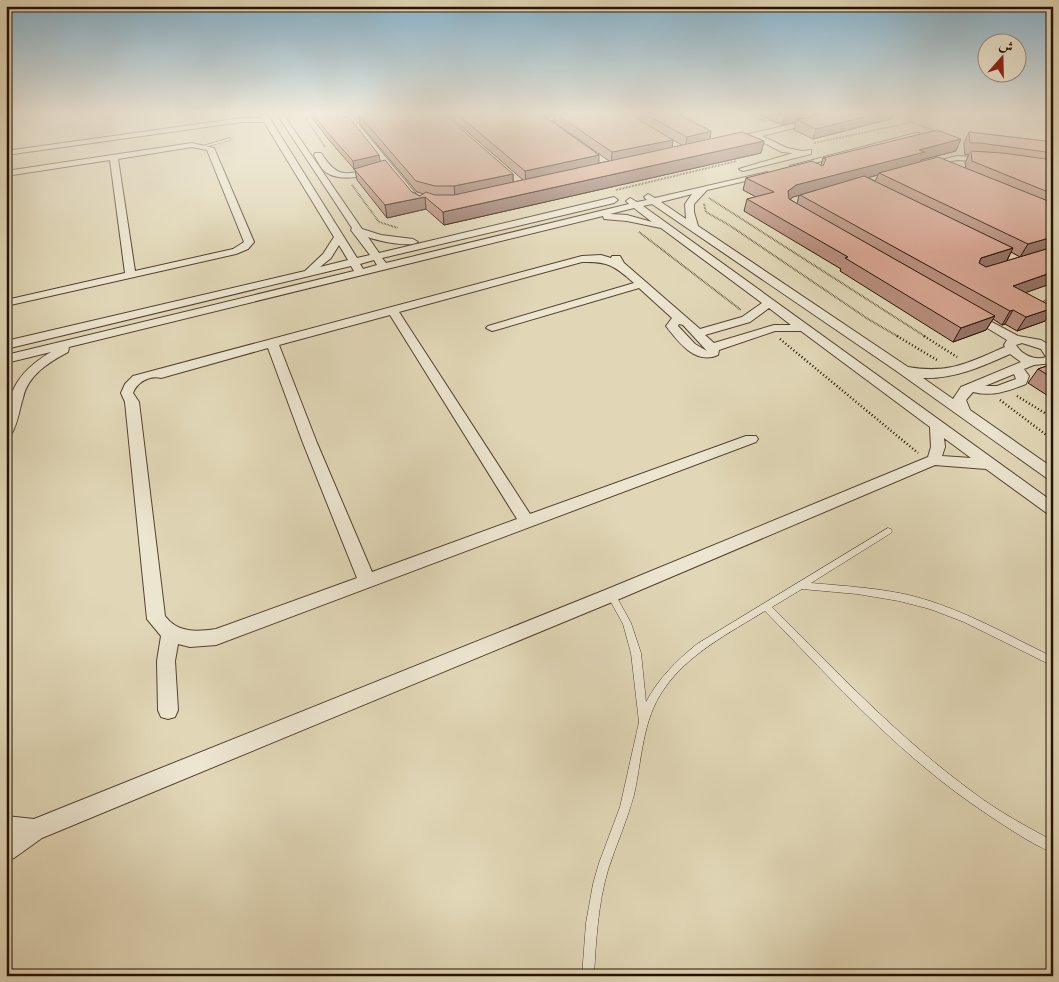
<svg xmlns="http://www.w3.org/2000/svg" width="1059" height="982" viewBox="0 0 1059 982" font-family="'IM FELL English',Amiri,serif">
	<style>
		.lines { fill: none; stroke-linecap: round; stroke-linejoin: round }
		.service-casing { stroke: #54422f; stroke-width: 1 }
		.minor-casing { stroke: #54422f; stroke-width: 2 }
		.path-far1 { stroke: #251102; stroke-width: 2; stroke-dasharray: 0.5 1; stroke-linecap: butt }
		.path { stroke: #251102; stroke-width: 2.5; stroke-dasharray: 1 2.5; stroke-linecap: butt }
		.service { fill: #ece5d0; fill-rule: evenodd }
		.minor { fill: #ece5d0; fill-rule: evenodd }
		.wall { fill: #b98e7e; stroke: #251102; fill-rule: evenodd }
		.shaded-wall { fill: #967467; stroke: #251102 }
		.building { fill: #d7a593; stroke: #251102 }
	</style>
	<rect width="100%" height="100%" fill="#e1d7b7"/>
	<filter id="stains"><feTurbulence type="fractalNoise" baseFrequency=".004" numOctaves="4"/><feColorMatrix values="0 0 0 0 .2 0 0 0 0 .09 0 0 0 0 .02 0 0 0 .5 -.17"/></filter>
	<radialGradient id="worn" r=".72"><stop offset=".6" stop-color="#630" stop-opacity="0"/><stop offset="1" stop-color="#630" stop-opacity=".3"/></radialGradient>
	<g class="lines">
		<g class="service-casing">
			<g id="service">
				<polygon points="230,138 231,140 205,147 203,146"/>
				<path d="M888 528 891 529 892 531 891 533 811 583C845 586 880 588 913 596 963 609 1007 635 1053 657V666L964 622 930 609 899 601 857 594 802 589 772 607C837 672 900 739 974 793 999 812 1026 826 1053 841V853C1030 843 1008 828 987 814 903 759 835 683 765 611 729 633 688 654 664 689 642 720 642 760 634 795 627 821 616 845 608 870 598 904 596 940 594 976H582L586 923 593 884 599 863 620 807 639 722 631 653 623 624 607 595 608 592 611 591 614 592 631 623 641 653 646 702C659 678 676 661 697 644Z"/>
			</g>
		</g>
		<g class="minor-casing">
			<g id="minor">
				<path d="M260 114H267L357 258 370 255 351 230 352 228 277 114H283L362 229 381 235 413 239 418 242C410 248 378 241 368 237L379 253 614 197 618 200 614 203 382 258 386 263 629 204 626 201 630 198 637 202 647 200 644 197 648 194 655 198 767 172V176L707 190 694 204V212L698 226 908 367C949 374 968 363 1005 347L1004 345 1007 340 969 317 967 315 969 313 973 312 1018 336 1041 340 1053 347V363L1034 365 1024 369 1029 376 1026 384C1008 391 993 397 973 392L966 400 970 410 1053 468V480L1048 479 895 370 652 204 643 206 1053 502V516L1048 514 986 469 935 465 617 600 42 838 14 858 6 861V816L34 819 605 590 928 457 931 447 930 427 801 331H775L719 350 718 355C696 365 679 343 666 326L672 318 639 288 496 330 492 331 486 328 488 326 634 283C615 266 608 261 582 262L399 312 530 514 746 436H756L758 439 756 442 216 645 190 647 178 644 175 661 178 710 175 717 168 719 161 717 158 710 157 661 161 636 147 619 125 402 121 393 125 384 133 376 582 256 601 255 611 258 612 256H620L624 263 700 329 742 317 762 303 661 228 627 221 604 219 603 216 69 347 68 352C49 362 28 375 23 398 19 411 18 423 11 435L6 437C6 395 14 374 51 352L6 363V355L354 271 351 266 6 349V341L305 271 323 254 334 237 264 122H242L6 155V151L242 118H262ZM692 194 685 204 686 219 661 202ZM634 208 652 222 627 215 610 214ZM339 245 348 260 320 267 331 258ZM374 260 377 265 363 269 360 264ZM769 308 791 325H774L714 343 705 335 750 322ZM390 315 517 519 372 572 317 443 279 345ZM679 324 683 325 707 351 695 344 678 326ZM1022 343 1041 349 1046 357C1035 361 1022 355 1016 345ZM268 348 303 443 357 578 216 629C196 632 178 633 165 616L139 402 133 393C137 382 150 375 161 378ZM1010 354 1021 362 961 387 953 399 923 378C954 379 981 367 1010 354ZM1014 374 1016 379 997 386H985ZM944 438 971 458 942 456 945 447Z"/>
				<polygon points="344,114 350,114 420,199 430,203 430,207 427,208 414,203"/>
				<polygon points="568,114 584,114 543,122 539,120"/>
				<polygon points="838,114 851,114 762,136 787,148 802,151 811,150 811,154 743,171 739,169 793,153 782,152 754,138 734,142 731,142 731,138"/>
				<polygon points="916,133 919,133 919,137 794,168 790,166"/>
				<path d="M192 143 214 148 254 242 248 249 236 254 6 306V300L125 273 110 160 6 176V171ZM192 147 207 150 244 242 233 249 135 271 118 159Z"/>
				<path d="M315 153H321C339 181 347 174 376 167L380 169C369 177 342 181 329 174 322 171 318 162 314 155Z"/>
				<polygon points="957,156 987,158 991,160 987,162 957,160 926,167 922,165"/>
			</g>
		</g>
		<g class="path-far1">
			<polyline points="311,114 306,118 325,147"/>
			<polyline points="750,114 767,122"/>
			<polyline points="902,114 913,123 939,132"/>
			<polyline points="814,143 914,122"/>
			<polyline points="352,185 379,222 398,228"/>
			<polyline points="616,190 737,161"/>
			<polyline points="709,198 926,337"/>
			<polyline points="704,204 706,212 729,225 868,319 899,337"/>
			<polyline points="639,232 741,310"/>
			<polyline points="1039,303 1053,298"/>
			<polyline points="1045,317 1053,321"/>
		</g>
		<g class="path">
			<polyline points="897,336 937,360"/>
			<polyline points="924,336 957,357"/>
			<polyline points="780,339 918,453"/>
			<polyline points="1017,396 1053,418"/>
			<polyline points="1000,400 1053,440"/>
		</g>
		<use href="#service" class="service"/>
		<use href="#minor" class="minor"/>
	</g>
	<g class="wall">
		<path d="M311 114H341L380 161 412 192 420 196 424 194 417 192 360 124 358 114 513 174V182L523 180 447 114H677L711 131 710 140 764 141 761 153 444 225 426 209 387 218 357 180 355 170 328 139 311 116ZM554 114V122L609 161 599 163 544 116ZM673 140 682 145 672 148Z"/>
		<path d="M758 114H893L891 119 813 139 794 130 796 122 782 125ZM803 115 812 117 802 119Z"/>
		<path d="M969 132 1053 142V283L1025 292 1045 321 1017 331 1005 324 1002 325 993 319 986 330 953 342 840 271 841 269 744 211 747 199 756 197 743 190 746 178 821 165 823 158 956 151 921 160 920 162 966 169 965 163 969 154 965 155 964 143ZM878 175 875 181 867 177ZM799 195 797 204 790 199 793 197ZM1011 252 1020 257 1007 261Z"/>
		<polygon points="1053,364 1053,399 1028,383 1038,369"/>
	</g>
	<g class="shaded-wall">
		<polygon points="544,114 554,114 544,116"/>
		<polygon points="789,114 803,114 801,120 797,120 796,122 782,125 785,115"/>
		<polygon points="876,114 893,114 891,119 813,139 816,129"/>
		<polygon points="711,131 709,142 685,147 687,137"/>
		<polygon points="961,139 956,151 921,160 920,164 879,173 878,175 793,197 785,204 788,191 796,185 919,150"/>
		<polygon points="673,140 672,150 611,163 612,152"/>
		<polygon points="764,141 761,153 444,225 443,212"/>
		<polygon points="379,155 381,164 354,169 354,170 353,161"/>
		<polygon points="599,155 599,166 526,182 525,171"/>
		<polygon points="513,174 513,185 455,197 454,186"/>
		<polygon points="425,197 426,209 387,218 385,205"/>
		<polygon points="1053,237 1053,248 1020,257 1028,244"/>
		<polygon points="1013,248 1006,262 974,271 981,258"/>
		<polygon points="1053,272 1053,283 1005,300 1013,286"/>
		<polygon points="1053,308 1045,321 1017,331 1026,317"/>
		<polygon points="1013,310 1005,324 1002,325 1010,311"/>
		<polygon points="995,316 986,330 953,342 961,328"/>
	</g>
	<g class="building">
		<polygon points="314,114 341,114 345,117 349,117 379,155 353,161 326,131"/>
		<polygon points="358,114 444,114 513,174 454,186 435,186 416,181"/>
		<polygon points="457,114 541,114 599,155 525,171"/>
		<polygon points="556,114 629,114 673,140 612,152"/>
		<polygon points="645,114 677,114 711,131 687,137"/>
		<polygon points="823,114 876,114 816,129 797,120"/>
		<polygon points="937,130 961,139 919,150 925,152 796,185 788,191 789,199 995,316 961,328 845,258 848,257 747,199 774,192 746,178 812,161 823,166 826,159 823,158"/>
		<polygon points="742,132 764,141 443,212 425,197 385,205 354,169 385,160 412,192 420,196 426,192 435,195 454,195"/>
		<polygon points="969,132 1053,142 1053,153 980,143 970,143"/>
		<polygon points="971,151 1003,153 1053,160 1053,194 972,161"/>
		<polygon points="938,157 1053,203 1053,237 1028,244 879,173"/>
		<polygon points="864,176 1013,248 981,258 979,263 986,267 1053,247 1053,272 1013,286 1053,307 1053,308 1026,317 1013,310 1010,311 800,195"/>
		<polygon points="1053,364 1053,378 1038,369"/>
	</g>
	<linearGradient id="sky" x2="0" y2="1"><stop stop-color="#86b6d2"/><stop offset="0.45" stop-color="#f2eddf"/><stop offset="1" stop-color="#f2eddf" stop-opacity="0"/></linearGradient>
	<rect width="1059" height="251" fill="url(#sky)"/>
	<rect width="1059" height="982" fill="none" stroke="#e1d7b7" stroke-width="25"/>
	<rect x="8" y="8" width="1044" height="967" fill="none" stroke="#251102" stroke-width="2.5"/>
	<rect x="12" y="12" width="1034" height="957" fill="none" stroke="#251102"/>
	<g transform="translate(1002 58) rotate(20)"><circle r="24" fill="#ece5d0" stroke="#9c907e"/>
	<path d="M0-4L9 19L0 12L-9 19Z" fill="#8f2418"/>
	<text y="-8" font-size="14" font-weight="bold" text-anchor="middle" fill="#251102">ش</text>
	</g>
	<rect width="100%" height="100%" filter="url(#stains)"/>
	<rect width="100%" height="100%" fill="url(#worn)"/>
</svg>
